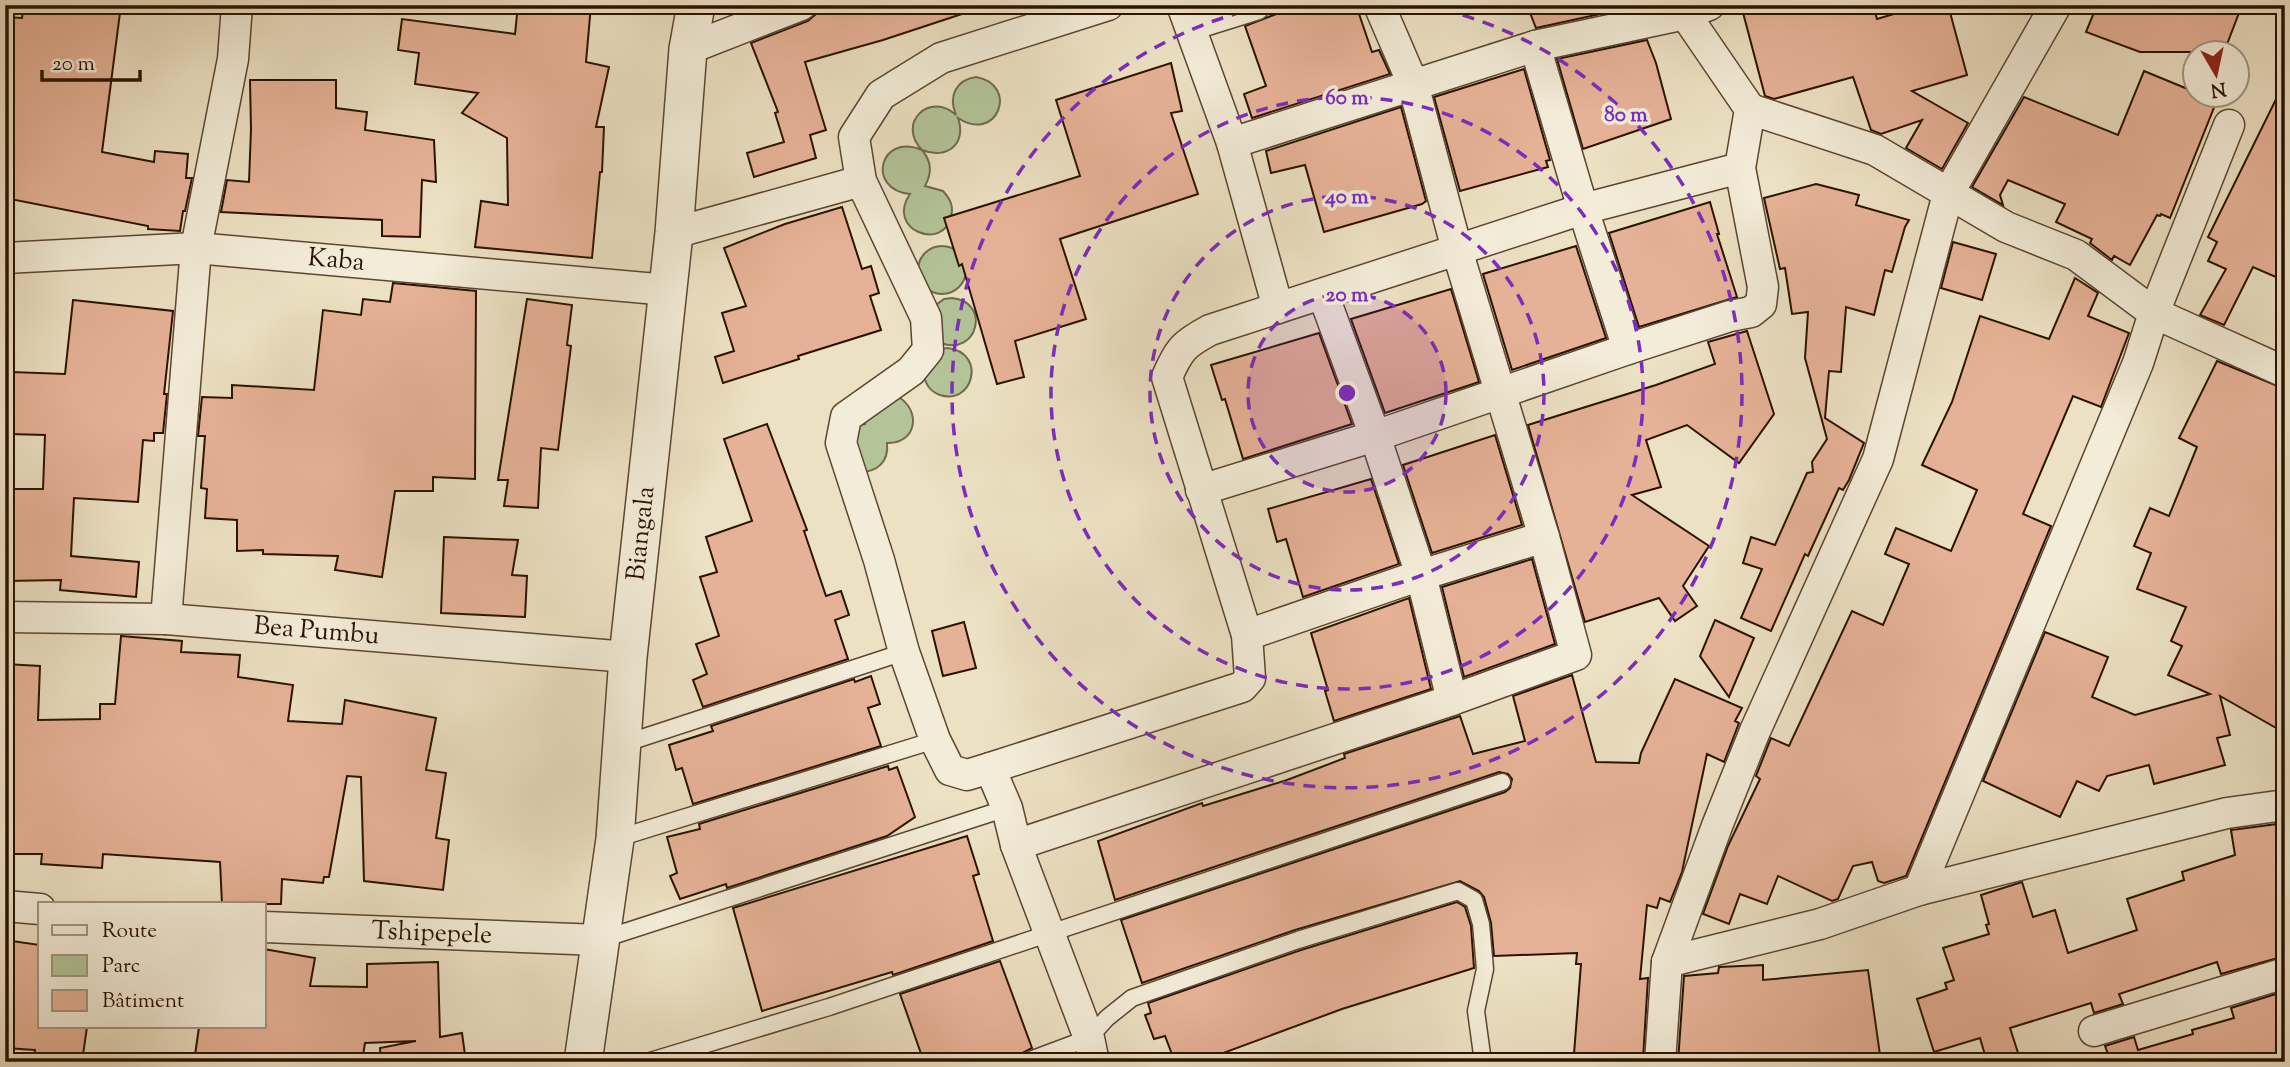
<svg xmlns="http://www.w3.org/2000/svg" width="2290" height="1067" viewBox="0 0 2290 1067" font-family="'Sorts Mill Goudy',serif">
	<style>
		.green { fill: #b3c498; stroke: #6f6b4c; stroke-width: 2 }
		.building { fill: #e6b297; stroke: #2b1200; stroke-width: 2 }
		.lines { fill: none; stroke-linecap: round; stroke-linejoin: round }
		.service-casing { stroke: #5b4631; stroke-width: 19 }
		.minor-casing { stroke: #5b4631; stroke-width: 33 }
		.tertiary-casing { stroke: #5b4631; stroke-width: 40 }
		.service { stroke: #f3ecd8; stroke-width: 16 }
		.minor { stroke: #f3ecd8; stroke-width: 30 }
		.tertiary { stroke: #f3ecd8; stroke-width: 37 }
		.ring { fill: none; stroke: #7b2cbf; stroke-width: 3.5; stroke-dasharray: 12 9 }
		.labels { text-anchor: middle; dominant-baseline: central; stroke-width: 7; stroke-linejoin: round; paint-order: stroke }
		.street-label { font-size: 26px; fill: #2b1200; stroke: #f3ecd8 }
		.centre { fill: #7b2cbf; stroke: #f3ecd8; stroke-width: 3.5 }
		.ring-label { font-size: 21px; text-anchor: middle; font-weight: bold; fill: #7b2cbf; stroke: #f3ecd8; stroke-width: 7; stroke-linejoin: round; paint-order: stroke }
	</style>
	<rect width="100%" height="100%" fill="#ece1c3"/>
	<filter id="stains"><feTurbulence type="fractalNoise" baseFrequency=".00286" numOctaves="4"/><feColorMatrix values="0 0 0 0 .2 0 0 0 0 .09 0 0 0 0 .02 0 0 0 .5 -.17"/></filter>
	<radialGradient id="worn" r=".72"><stop offset=".6" stop-color="#630" stop-opacity="0"/><stop offset="1" stop-color="#630" stop-opacity=".3"/></radialGradient>
	<g class="green">
		<path d="M976 77C1020 85 997 144 958 118 967 144 947 160 922 150 932 162 932 173 925 186L943 191C950 199 954 206 951 216 944 252 885 230 910 194 866 190 879 132 922 150 896 123 930 91 956 115 948 96 956 80 976 77Z"/>
		<circle cx="942" cy="270" r="24"/>
		<path d="M952 298C992 302 977 357 941 343L932 308 944 299Z"/>
		<path d="M948 348C987 353 973 406 940 395 929 391 926 384 923 374L940 349Z"/>
		<path d="M897 396C922 410 917 444 887 443 889 462 877 472 860 472L840 442 856 425 865 424V421Z"/>
	</g>
	<g class="building">
		<polygon points="24,5 121,5 102,152 154,162 155,151 188,154 186,178 192,178 185,211 183,211 180,231 148,229 148,226 5,198 5,17 22,18"/>
		<polygon points="518,5 591,5 586,62 609,67 596,127 604,127 602,172 600,172 592,258 475,247 481,201 508,205 507,138 462,113 478,93 415,84 419,53 398,50 402,19 515,34"/>
		<polygon points="818,5 973,5 974,10 883,40 805,62 826,130 810,135 816,158 754,177 747,153 784,142 775,113 778,112 751,43 808,21 815,15"/>
		<polygon points="1300,5 1356,5 1372,52 1379,50 1390,74 1252,118 1244,94 1266,86 1245,26"/>
		<polygon points="1527,5 1636,5 1637,6 1536,28"/>
		<polygon points="1741,5 1873,5 1877,19 1924,5 1948,5 1967,75 1912,91 1968,123 1942,169 1906,148 1922,120 1881,134 1871,130 1853,77 1774,99 1765,96"/>
		<polygon points="2097,5 2242,5 2224,52 2140,52 2086,32"/>
		<polygon points="1647,40 1656,63 1671,119 1583,149 1557,59"/>
		<polygon points="1171,63 1182,111 1171,113 1198,194 1060,239 1086,319 1015,341 1024,377 997,384 962,264 959,266 944,218 1080,176 1056,100"/>
		<polygon points="1524,69 1550,160 1546,161 1548,167 1460,191 1434,97"/>
		<polygon points="2144,71 2195,92 2195,94 2203,94 2217,100 2170,218 2161,214 2160,216 2157,215 2130,265 2114,256 2112,260 2090,243 2092,239 2056,222 2065,204 2008,180 2000,195 2003,205 1972,187 2024,97 2118,135"/>
		<polygon points="250,80 336,80 336,108 367,112 365,130 434,140 436,182 422,180 420,237 382,236 382,220 221,212 227,180 249,182 251,129"/>
		<polygon points="2285,81 2285,281 2253,267 2224,325 2200,315 2226,269 2208,261 2217,242 2208,237"/>
		<polygon points="1401,107 1426,201 1422,204 1324,232 1305,165 1271,173 1266,151"/>
		<polygon points="1816,184 1859,195 1856,205 1909,220 1905,227 1892,272 1885,270 1874,315 1846,307 1841,372 1829,371 1825,418 1864,443 1849,480 1843,490 1839,488 1808,556 1805,554 1771,631 1741,618 1762,569 1743,563 1751,537 1775,545 1807,473 1813,472 1812,462 1827,439 1805,358 1808,312 1792,314 1785,268 1780,269 1764,198"/>
		<polygon points="1710,202 1719,234 1717,234 1737,297 1639,327 1609,233"/>
		<polygon points="842,207 862,269 871,266 879,293 870,296 881,330 798,356 799,359 723,383 715,357 734,351 722,313 746,306 724,248 785,224"/>
		<polygon points="1953,242 1996,254 1982,300 1941,288"/>
		<polygon points="1576,246 1606,338 1512,370 1483,274"/>
		<polygon points="2075,278 2098,293 2088,316 2129,333 2101,407 2073,396 2023,514 2051,526 1906,876 1884,883 1878,881 1872,862 1853,866 1838,899 1832,901 1778,876 1767,904 1740,894 1729,924 1703,914 1728,846 1760,779 1756,776 1771,738 1789,746 1852,611 1883,625 1909,564 1885,554 1896,528 1951,551 1977,490 1922,465 1952,402 1980,316 2049,339"/>
		<polygon points="393,283 476,291 475,479 433,477 433,491 395,491 382,577 335,570 338,556 263,554 263,550 237,551 237,520 205,518 207,489 201,488 205,436 198,436 202,397 232,398 232,385 314,390 323,310 361,315 363,299 390,302"/>
		<polygon points="1451,289 1479,382 1385,413 1351,319"/>
		<polygon points="527,299 572,305 567,345 571,346 558,450 541,448 538,508 504,506 508,480 498,480"/>
		<polygon points="73,300 173,311 164,394 167,394 163,433 154,433 154,441 143,440 138,502 74,498 71,556 139,562 136,597 60,590 61,580 5,581 5,489 43,489 45,435 9,434 12,372 65,374"/>
		<polygon points="1747,331 1774,414 1739,463 1687,425 1646,440 1661,487 1632,495 1709,546 1683,586 1697,606 1675,621 1659,598 1585,622 1528,425 1656,385 1715,364 1708,342"/>
		<polygon points="1319,333 1352,424 1243,459 1225,399 1222,400 1211,365"/>
		<polygon points="2217,361 2285,389 2285,733 2220,696 2230,735 2217,738 2225,765 2154,784 2149,765 2107,776 2099,791 2077,781 2060,817 1983,781 2045,632 2108,657 2092,697 2135,715 2210,694 2168,675 2182,646 2171,641 2186,607 2137,589 2151,553 2134,546 2150,508 2169,516 2197,447 2179,438"/>
		<polygon points="767,424 807,530 804,531 826,596 841,591 849,615 835,620 848,659 703,707 693,680 707,674 696,644 719,636 700,577 717,572 706,537 752,521 724,439"/>
		<polygon points="1495,435 1522,525 1432,553 1403,465"/>
		<polygon points="1371,479 1399,564 1303,597 1286,539 1277,542 1268,509"/>
		<polygon points="444,537 518,540 512,575 527,576 525,617 441,613"/>
		<polygon points="1532,559 1555,644 1464,677 1442,587"/>
		<polygon points="1409,598 1431,689 1334,721 1325,691 1328,690 1311,633"/>
		<polygon points="1715,620 1754,638 1729,697 1700,656"/>
		<polygon points="964,622 976,668 943,676 932,631"/>
		<polygon points="121,636 182,641 181,652 240,655 238,677 293,685 288,721 342,724 345,700 436,718 426,770 446,773 436,838 449,840 443,890 364,881 361,777 347,776 329,877 324,877 323,883 282,879 281,904 222,904 220,862 103,854 102,868 41,864 42,854 5,854 5,664 40,666 38,720 100,719 100,704 115,704"/>
		<polygon points="1572,675 1596,762 1639,763 1641,753 1675,679 1742,708 1735,721 1739,723 1724,762 1707,754 1682,872 1670,902 1660,898 1657,908 1647,905 1640,979 1648,978 1643,1059 1574,1054 1581,964 1576,964 1577,953 1494,956 1491,923 1484,897 1479,891 1460,881 1295,930 1142,983 1121,920 1505,792 1510,788 1512,779 1508,774 1499,772 1115,900 1098,841 1202,803 1203,806 1287,780 1345,758 1344,754 1460,716 1473,754 1525,741 1513,696"/>
		<polygon points="871,676 880,704 868,708 881,746 693,804 682,768 676,770 669,745 713,731 711,726 854,679 855,682"/>
		<polygon points="888,766 889,770 897,767 915,817 887,836 727,888 726,884 680,899 670,876 677,873 667,837 700,829 699,824"/>
		<polygon points="2285,823 2285,956 2221,974 2217,962 2119,994 2123,1004 2094,1013 2091,1003 2010,1028 2021,1062 1987,1062 1980,1038 1934,1052 1917,999 1947,989 1945,983 1954,980 1943,948 1989,934 1986,925 1989,924 1981,895 2022,882 2033,917 2055,910 2068,953 2137,930 2127,899 2184,880 2182,872 2235,855 2231,830"/>
		<polygon points="967,836 979,874 973,876 993,941 893,975 892,972 762,1011 733,908"/>
		<polygon points="1457,902 1465,907 1471,926 1474,968 1342,1009 1199,1062 1175,1062 1165,1036 1154,1039 1145,1015 1151,1013 1148,1003 1301,950"/>
		<polygon points="5,940 40,945 40,1027 87,1027 82,1062 34,1062 35,1050 5,1048"/>
		<polygon points="264,949 315,958 310,986 367,987 367,964 438,962 440,1037 462,1033 466,1062 381,1062 380,1048 416,1041 365,1043 362,1062 194,1062 199,1027 264,1027"/>
		<polygon points="1000,961 1032,1048 1005,1062 924,1062 900,994"/>
		<polygon points="1763,965 1763,980 1868,970 1881,1062 1678,1062 1684,976 1718,973 1719,967"/>
		<polygon points="2279,993 2285,1009 2285,1062 2111,1062 2105,1046 2134,1037 2138,1050 2193,1034 2192,1030 2234,1018 2231,1008"/>
	</g>
	<g class="lines">
		<g class="service-casing">
			<g id="service">
				<polyline points="620,745 904,652"/>
				<polyline points="615,839 935,740"/>
				<polyline points="600,940 1007,808"/>
				<polyline points="647,1062 829,1007 1502,782"/>
				<polyline points="1025,1062 1089,1038 1107,1018 1132,998 1298,940 1458,891 1474,900 1481,924 1485,969 1476,1011 1483,1062"/>
			</g>
		</g>
		<g class="minor-casing">
			<g id="minor">
				<polyline points="1182,5 1232,143 1278,308"/>
				<polyline points="1191,25 1255,5"/>
				<polyline points="1535,46 1583,209 1628,349"/>
				<polyline points="688,49 801,5"/>
				<polyline points="1750,109 1875,150 2006,227 2076,255 2154,313 2285,372"/>
				<polyline points="1232,143 1535,46 1685,14 1709,5"/>
				<polyline points="674,233 861,181"/>
				<path id="s1" d="M5 258 196 248 668 290"/>
				<polyline points="1323,294 1375,436 1421,575 1452,700"/>
				<polyline points="1201,490 1375,436 1628,349 1730,316 1751,312 1761,304 1763,287 1740,168 1750,109 1685,14 1683,5"/>
				<path id="s2" d="M5 617 166 619 628 657"/>
				<polyline points="166,619 196,248 233,59 237,5"/>
				<polyline points="1247,635 1421,575 1544,537"/>
				<path d="M990 768 1242 687 1250 678 1247 635 1167 377C1179 349 1184 344 1210 330L1583 209 1740 168"/>
				<polyline points="1016,845 1452,700 1576,655 1544,537 1457,250 1413,84 1379,5"/>
				<polyline points="1919,890 2138,363 2154,313 2229,125"/>
				<polyline points="5,906 40,909"/>
				<path id="s3" d="M264 927 600 940"/>
				<polyline points="1667,962 1820,924 1919,890 2227,813 2285,805"/>
				<polyline points="2094,1031 2285,973"/>
				<polyline points="1094,1062 1089,1038 1016,845 1007,808 990,768 967,775 950,770 935,740 904,652 879,560 841,443 846,417 911,371 928,350 926,318 861,181 854,137 881,95 941,58 1108,5"/>
				<polyline points="1660,1062 1667,962 1717,826 1755,731 1878,459 1948,194 2056,5"/>
			</g>
		</g>
		<g class="tertiary-casing">
			<g id="tertiary">
				<path id="s4" d="M583 1062 615 839 628 657 674 233 688 49 696 5"/>
			</g>
		</g>
		<use href="#service" class="service"/>
		<use href="#minor" class="minor"/>
		<use href="#tertiary" class="tertiary"/>
	</g>
	<circle cx="1347" cy="393" r="99" fill="#7b2cbf" fill-opacity=".12"/>
	<g class="ring">
		<circle cx="1347" cy="393" r="99"/>
		<circle cx="1347" cy="393" r="197"/>
		<circle cx="1347" cy="393" r="296"/>
		<path d="M1422 5A395 395 0 1 1 1272 5"/>
	</g>
	<g class="labels">
		<g class="street-label">
			<text stroke="none"><textPath href="#s1" startOffset="332">Kaba</textPath></text>
			<text stroke="none"><textPath href="#s4" startOffset="532">Biangala</textPath></text>
			<text stroke="none"><textPath href="#s2" startOffset="312">Bea Pumbu</textPath></text>
			<text stroke="none"><textPath href="#s3" startOffset="168">Tshipepele</textPath></text>
		</g>
	</g>
	<circle cx="1347" cy="393" r="10" class="centre"/>
	<g class="ring-label">
		<text x="1347" y="104">60 m</text>
		<text x="1626" y="121">80 m</text>
		<text x="1347" y="203">40 m</text>
		<text x="1347" y="301">20 m</text>
	</g>
	<rect width="2290" height="1067" fill="none" stroke="#ece1c3" stroke-width="28"/>
	<rect x="7" y="7" width="2276" height="1053" fill="none" stroke="#2b1200" stroke-width="3.5"/>
	<rect x="14" y="14" width="2262" height="1039" fill="none" stroke="#2b1200" stroke-width="2"/>
	<rect x="38" y="902" width="228" height="126" fill="#f3ecd8" stroke="#a39582" stroke-width="2"/>
	<rect x="52" y="925" width="35" height="10" fill="#f3ecd8" stroke="#a39582" stroke-width="2"/>
	<text x="102" y="937" font-size="21" fill="#2b1200">Route</text>
	<rect x="52" y="955" width="35" height="21" fill="#b3c498" stroke="#a39582" stroke-width="2"/>
	<text x="102" y="972" font-size="21" fill="#2b1200">Parc</text>
	<rect x="52" y="990" width="35" height="21" fill="#e6b297" stroke="#a39582" stroke-width="2"/>
	<text x="102" y="1007" font-size="21" fill="#2b1200">Bâtiment</text>
	<g transform="translate(2216 74) rotate(171)"><circle r="33" fill="#f3ecd8" stroke="#a39582" stroke-width="2"/>
	<path d="M0-5L12 26L0 18L-12 26Z" fill="#8f2418"/>
	<text y="-10" font-size="19" font-weight="bold" text-anchor="middle" fill="#2b1200">N</text>
	</g>
	<path d="M42 70v10h98v-10" fill="none" stroke="#2b1200" stroke-width="3.5"/>
	<text x="52" y="70" font-size="21" fill="#2b1200" stroke="#f3ecd8" stroke-width="5" paint-order="stroke">20 m</text>
	<rect width="100%" height="100%" filter="url(#stains)"/>
	<rect width="100%" height="100%" fill="url(#worn)"/>
</svg>
